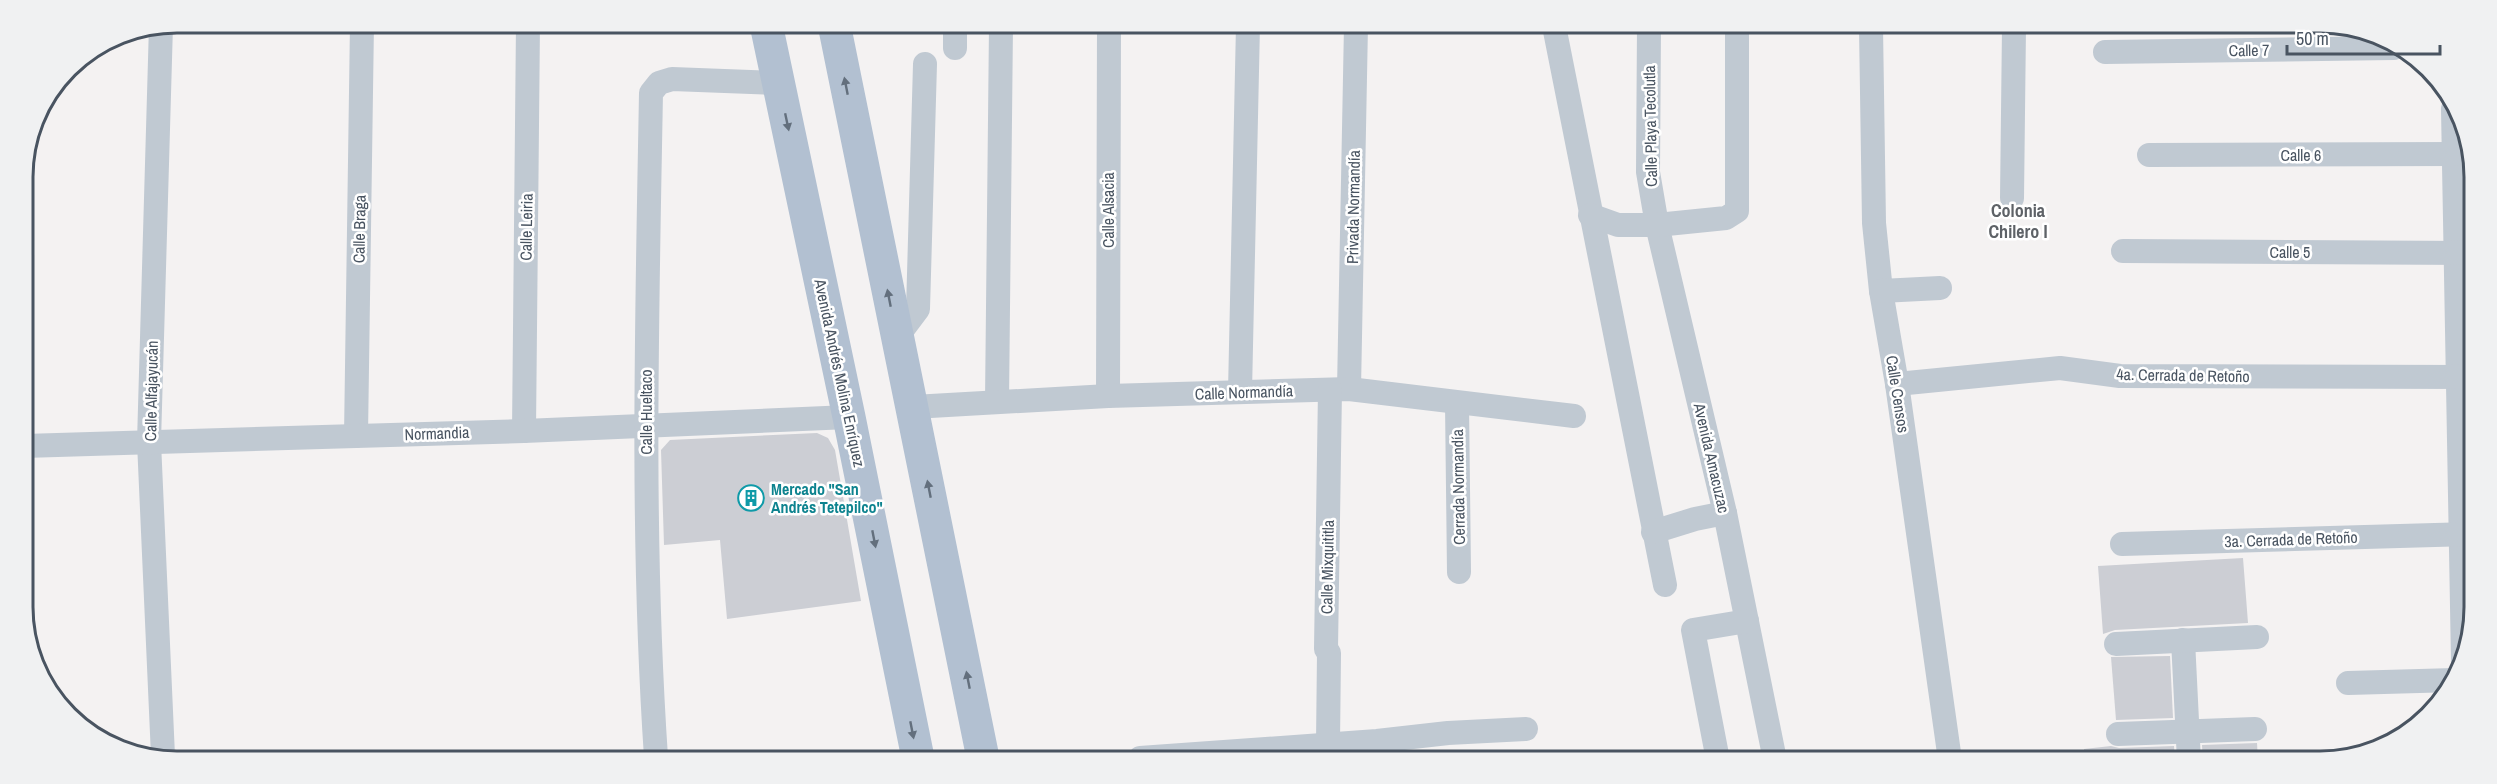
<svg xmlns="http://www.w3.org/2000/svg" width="2497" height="784" viewBox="0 0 2497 784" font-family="'Archivo Narrow',sans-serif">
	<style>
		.building { fill: #ccced4 }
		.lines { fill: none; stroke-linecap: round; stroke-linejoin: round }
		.street { stroke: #c0c9d2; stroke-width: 24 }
		.primary { stroke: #b2c0d1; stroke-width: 33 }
		.oneway { fill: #636f7d }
		.labels { text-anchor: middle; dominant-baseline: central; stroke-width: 5; stroke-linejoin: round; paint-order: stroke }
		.street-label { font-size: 16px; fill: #495461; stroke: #fff }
		.culture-label { font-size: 16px; font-weight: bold; fill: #0d838f; stroke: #fff; text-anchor: start }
		.neighbourhood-label { font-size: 18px; font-weight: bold; fill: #5e6267; stroke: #fff }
		.rim { fill: none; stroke: #495461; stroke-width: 3 }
	</style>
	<rect width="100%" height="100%" fill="#f4f2f2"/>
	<g class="building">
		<polygon points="817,433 828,438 835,450 861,601 727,619 720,540 664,545 661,450 670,440"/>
		<polygon points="2243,558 2248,623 2115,630 2103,634 2098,566"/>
		<polygon points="2170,656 2173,718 2116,720 2111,657"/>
		<polygon points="2257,743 2258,761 2203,761 2202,745"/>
		<polygon points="2111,746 2119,748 2174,746 2175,761 2085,761 2084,749"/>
	</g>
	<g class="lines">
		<g class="street">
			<polyline points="161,25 149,442 163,756"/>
			<polyline points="1554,26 1665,585"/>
			<polyline points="1649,26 1648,172 1657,225 1725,513 1775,760"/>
			<polyline points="1871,27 1874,223 1881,291 1897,384 1950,760"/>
			<polyline points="955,48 955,24"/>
			<polyline points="2105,52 2394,48"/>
			<polyline points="2453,109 2463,661"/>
			<polyline points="2149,155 2454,154"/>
			<polyline points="2012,198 2014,27"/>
			<polyline points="1590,215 1618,225 1657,225 1726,218 1737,211 1737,26"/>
			<polyline points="2123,251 2471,253"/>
			<polyline points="1881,291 1940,288"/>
			<polyline points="897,337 918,309 925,64"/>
			<polyline points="1897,384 2060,368 2120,376 2470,377"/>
			<polyline points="1349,389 1356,25"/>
			<polyline points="1240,392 1248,25"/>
			<polyline points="1108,396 1109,25"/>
			<polyline points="997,402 1001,25"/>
			<polyline points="1457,403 1459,572"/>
			<polyline points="913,407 1108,396 1349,389 1574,416"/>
			<polyline points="524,431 528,23"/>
			<polyline points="356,436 362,23"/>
			<polyline points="24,446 524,431 849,417"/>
			<polyline points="1653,532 1695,519 1725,513"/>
			<polyline points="2122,544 2470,534"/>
			<polyline points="2183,640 2189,761"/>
			<polyline points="2116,644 2257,637"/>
			<polyline points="2348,683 2455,680"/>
			<polyline points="2118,734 2255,729"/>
			<polyline points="1328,743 1329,653 1326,649 1330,390"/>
			<path d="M656 757C641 536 647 315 651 93L659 83 672 79 778 83"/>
			<polyline points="1140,758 1377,741 1448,733 1526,729"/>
			<polyline points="1718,760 1693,630 1747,621"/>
		</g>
		<g class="primary">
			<polyline points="766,24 849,417 918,758"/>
			<polyline points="834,24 983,758"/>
		</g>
	</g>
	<defs><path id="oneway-solid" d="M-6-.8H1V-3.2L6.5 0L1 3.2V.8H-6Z" transform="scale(1.5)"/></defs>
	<g class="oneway">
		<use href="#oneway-solid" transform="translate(846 86) rotate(-101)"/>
		<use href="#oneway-solid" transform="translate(787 122) rotate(78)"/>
		<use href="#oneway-solid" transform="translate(889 298) rotate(-101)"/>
		<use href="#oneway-solid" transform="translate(929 489) rotate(-101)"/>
		<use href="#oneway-solid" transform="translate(874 539) rotate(79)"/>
		<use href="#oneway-solid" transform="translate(968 680) rotate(-101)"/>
		<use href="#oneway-solid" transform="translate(912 730) rotate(79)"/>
	</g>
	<defs>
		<g id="building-ring" transform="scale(1.35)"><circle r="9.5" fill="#fff" stroke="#0f9aa8" stroke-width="1.5"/><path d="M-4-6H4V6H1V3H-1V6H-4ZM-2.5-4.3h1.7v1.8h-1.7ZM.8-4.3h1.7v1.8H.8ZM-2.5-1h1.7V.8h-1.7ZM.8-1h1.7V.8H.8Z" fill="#0f9aa8"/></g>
	</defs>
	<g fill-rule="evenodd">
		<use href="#building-ring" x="751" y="498"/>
	</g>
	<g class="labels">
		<g class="street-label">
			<text transform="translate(2249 50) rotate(-1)">Calle 7</text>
			<text transform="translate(1650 126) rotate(-91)">Calle Playa Tecolutla</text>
			<text x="2301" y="155">Calle 6</text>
			<text transform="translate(1353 207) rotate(-89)">Privada Normandía</text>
			<text transform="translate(1108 210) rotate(-90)">Calle Alsacia</text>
			<text transform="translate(526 227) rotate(-89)">Calle Leiria</text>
			<text transform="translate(359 229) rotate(-89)">Calle Braga</text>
			<text x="2290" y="252">Calle 5</text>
			<text transform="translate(840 373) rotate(78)">Avenida Andrés Molina Enríquez</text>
			<text transform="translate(2183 375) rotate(1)">4a. Cerrada de Retoño</text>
			<text transform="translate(151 391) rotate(-89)">Calle Alfajayucán</text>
			<text transform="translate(1244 392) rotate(-2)">Calle Normandía</text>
			<text transform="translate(1898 394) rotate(81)">Calle Censos</text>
			<text transform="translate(646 412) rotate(-90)">Calle Hueltaco</text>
			<text transform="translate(437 433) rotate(-2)">Normandia</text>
			<text transform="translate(1712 458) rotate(77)">Avenida Amacuzac</text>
			<text transform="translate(1458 487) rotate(-91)">Cerrada Normandía</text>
			<text transform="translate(2291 539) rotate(-2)">3a. Cerrada de Retoño</text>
			<text transform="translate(1327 567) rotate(-89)">Calle Mixquititla</text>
		</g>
		<g class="culture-label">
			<text x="771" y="489">Mercado "San<tspan x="771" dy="18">Andrés Tetepilco"</tspan></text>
		</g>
		<g class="neighbourhood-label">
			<text x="2018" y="210">Colonia<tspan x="2018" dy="21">Chilero I</tspan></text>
		</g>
	</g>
	<path d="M0 0H2497V784H0ZM177 33H2320A144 144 0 0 1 2464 177V607A144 144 0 0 1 2320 751H177A144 144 0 0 1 33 607V177A144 144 0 0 1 177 33Z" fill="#f0f1f2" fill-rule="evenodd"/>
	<path class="rim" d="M177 33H2320A144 144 0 0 1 2464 177V607A144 144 0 0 1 2320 751H177A144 144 0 0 1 33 607V177A144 144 0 0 1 177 33Z"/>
	<path d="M2287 45v9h153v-9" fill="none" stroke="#495461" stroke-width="3"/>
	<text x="2296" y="45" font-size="18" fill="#495461" stroke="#ffffff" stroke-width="4.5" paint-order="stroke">50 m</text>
</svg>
